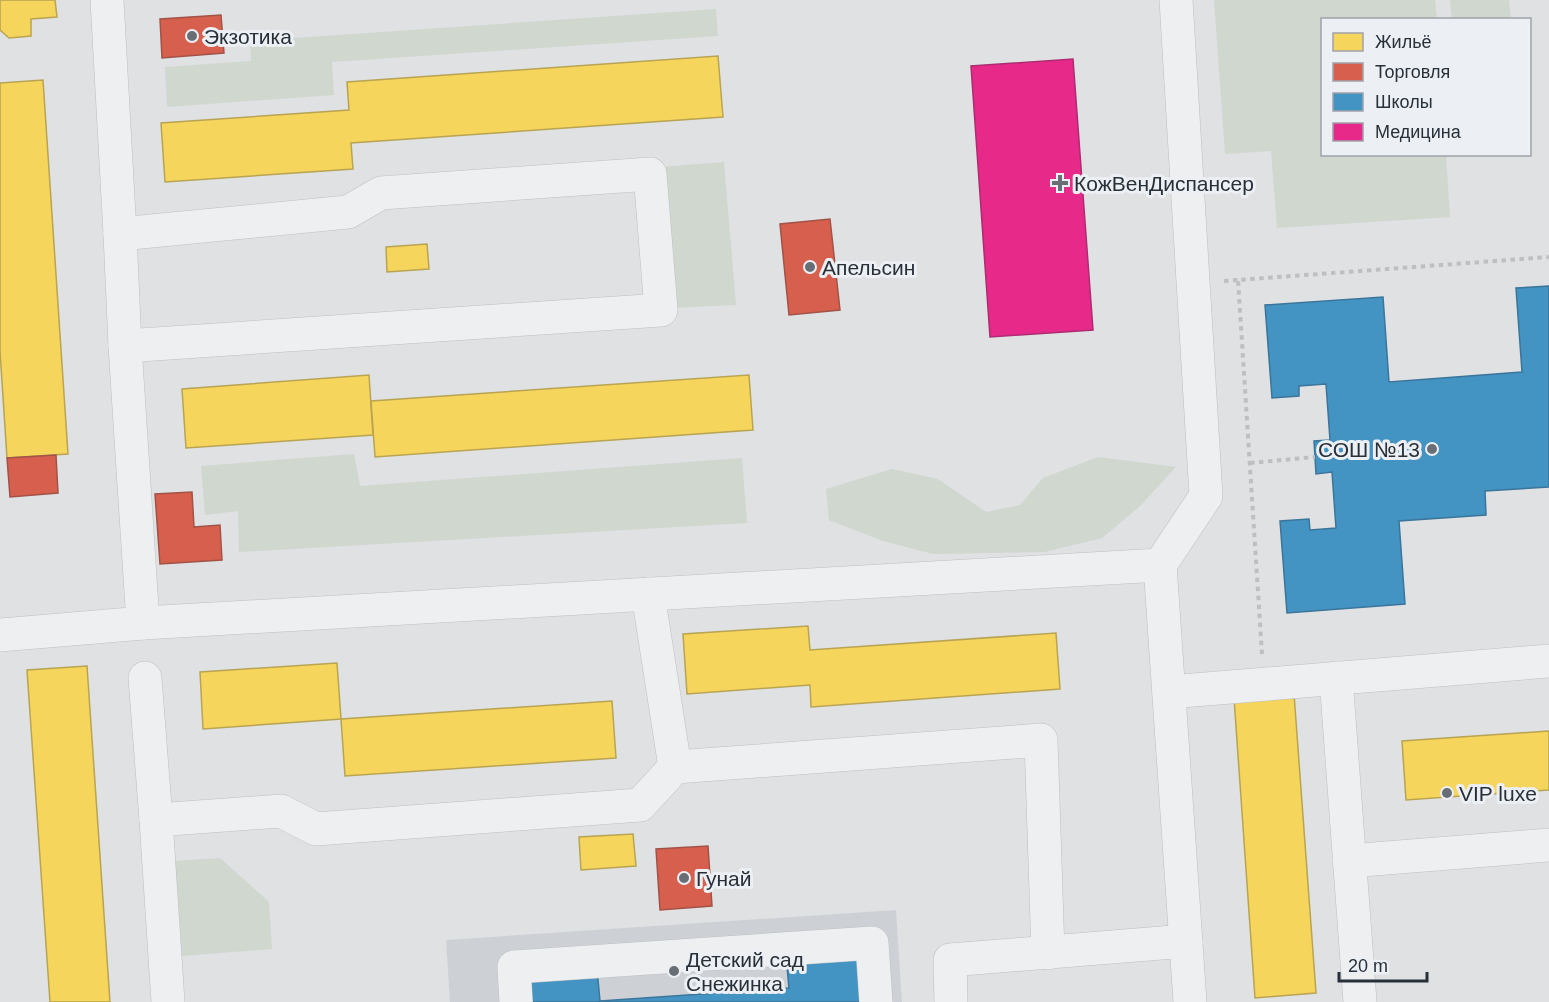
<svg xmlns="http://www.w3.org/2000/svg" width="1549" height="1002" viewBox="0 0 1549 1002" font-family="Arial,sans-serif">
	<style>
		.built { fill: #cdd1d6 }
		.green { fill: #d0d7cf }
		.homes { fill: #f6d55c; stroke: #b8a452; stroke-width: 1.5 }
		.shops { fill: #d6604d; stroke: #a25247; stroke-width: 1.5 }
		.schools { fill: #4393c3; stroke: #3b759a; stroke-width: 1.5 }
		.health { fill: #e7298a; stroke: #ae2b72; stroke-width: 1.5 }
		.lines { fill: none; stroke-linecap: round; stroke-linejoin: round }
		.minor-casing { stroke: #bdbfc1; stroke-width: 34 }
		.path { stroke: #bdc0c2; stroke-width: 4; stroke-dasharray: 4.5 4.5; stroke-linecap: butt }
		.minor { stroke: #eeeff0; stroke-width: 33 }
		.poi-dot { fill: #686e75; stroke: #eceff3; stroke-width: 2 }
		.labels { text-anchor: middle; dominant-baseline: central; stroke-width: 6; stroke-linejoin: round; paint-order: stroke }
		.poi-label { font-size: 21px; fill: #28303a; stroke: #eceff3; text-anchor: start }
	</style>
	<rect width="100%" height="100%" fill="#dfe1e3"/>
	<polygon class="built" points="896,910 902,1002 450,1002 446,940"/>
	<g class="green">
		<polygon points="1214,0 1435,0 1437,19 1322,20 1322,154 1446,155 1450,217 1277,228 1271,151 1225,154"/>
		<polygon points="1450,0 1509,0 1511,19 1452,19"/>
		<polygon points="716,9 718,36 332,62 334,95 167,107 165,67 251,61 250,41"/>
		<polygon points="724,162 736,305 669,308 660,167"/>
		<polygon points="354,454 360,486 742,458 747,523 239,552 238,511 205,515 201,466"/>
		<polygon points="1098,457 1176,467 1139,507 1102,538 1045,552 933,554 883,541 829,520 826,489 892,469 938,479 986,512 1020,505 1043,478"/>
		<polygon points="220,858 269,902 272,949 182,956 175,861"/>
	</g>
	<g class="homes">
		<polygon points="0,0 55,0 57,17 31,19 31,36 9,38 0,30"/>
		<polygon points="718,56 723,117 351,143 353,169 165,182 161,123 349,110 347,82"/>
		<polygon points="43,80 68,454 7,458 0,351 0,83"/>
		<polygon points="427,244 429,269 387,272 386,247"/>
		<polygon points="369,375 373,435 186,448 182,389"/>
		<polygon points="749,375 753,430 375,457 371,401"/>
		<polygon points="808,626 810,650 1056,633 1060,689 811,707 810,685 687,694 683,634"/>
		<polygon points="337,663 341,719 203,729 200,672"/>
		<polygon points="87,666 110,1002 50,1002 27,670"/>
		<polygon points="1294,694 1316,993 1255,998 1234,698"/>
		<polygon points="612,701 616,758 345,776 341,719"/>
		<polygon points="1549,731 1549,790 1406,800 1402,741"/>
		<polygon points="633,834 636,866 581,870 579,837"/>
	</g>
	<g class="shops">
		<polygon points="221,15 224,53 162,58 160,19"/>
		<polygon points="830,219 840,310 789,315 780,224"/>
		<polygon points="56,455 58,493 10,497 7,458"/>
		<polygon points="192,492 194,527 220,525 222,560 160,564 155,494"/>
		<polygon points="708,846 712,906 660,910 656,849"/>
	</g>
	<g class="schools">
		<polygon points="1549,286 1549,487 1485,491 1486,515 1399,521 1405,604 1287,613 1280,521 1309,519 1310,530 1336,528 1332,472 1316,474 1314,441 1330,440 1326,384 1299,386 1299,396 1272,398 1265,305 1383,297 1389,382 1522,372 1516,288"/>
		<polygon points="857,951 860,1002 531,1002 529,974 597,969 600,1001 789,988 786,956"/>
	</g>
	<polygon class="health" points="1073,59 1093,330 990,337 971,66"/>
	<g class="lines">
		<g class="minor-casing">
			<g id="minor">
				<polyline points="107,0 120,234 348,212 381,193 650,174 661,310 125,346 143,623"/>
				<polyline points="1176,0 1206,496 1160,565 1190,1002"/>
				<polyline points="120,234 125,346"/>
				<polyline points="648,594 675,767"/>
				<polyline points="0,635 143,623 1160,565"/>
				<polyline points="145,678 156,820"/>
				<polyline points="1336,678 1360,1002"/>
				<polyline points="1169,692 1549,661"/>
				<polyline points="1349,861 1549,845"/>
				<polyline points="168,1002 156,820 281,811 316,829 640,805 675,767 1041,740 1048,953"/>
				<polyline points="516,1002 514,967 872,943 876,1002"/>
				<polyline points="951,1002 950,960 1186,941"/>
			</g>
		</g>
		<g class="path">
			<polyline points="1224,281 1238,280"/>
			<polyline points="1250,463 1315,457"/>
			<polyline points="1262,654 1238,280 1549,257"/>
		</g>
		<use href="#minor" class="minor"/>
	</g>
	<g class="poi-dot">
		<circle cx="192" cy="36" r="6"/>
		<path d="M1057 174h6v6h6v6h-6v6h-6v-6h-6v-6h6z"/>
		<circle cx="810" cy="267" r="6"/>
		<circle cx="1432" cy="449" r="6"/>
		<circle cx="1447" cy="793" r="6"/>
		<circle cx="684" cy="878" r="6"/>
		<circle cx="674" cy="971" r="6"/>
	</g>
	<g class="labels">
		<g class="poi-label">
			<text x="204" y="36">Экзотика</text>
			<text x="1074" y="183">КожВенДиспансер</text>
			<text x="822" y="267">Апельсин</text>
			<text x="1420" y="449" text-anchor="end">СОШ №13</text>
			<text x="1459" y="793">VIP luxe</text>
			<text x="696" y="878">Гунай</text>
			<text x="686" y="959">Детский сад<tspan x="686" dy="24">Снежинка</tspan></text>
		</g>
	</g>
	<rect x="1321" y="18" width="210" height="138" fill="#eceff3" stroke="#9ea3a9" stroke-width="1.5"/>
	<rect x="1333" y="33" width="30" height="18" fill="#f6d55c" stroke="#9ea3a9" stroke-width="1.5"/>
	<text x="1375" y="48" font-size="18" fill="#28303a">Жильё</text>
	<rect x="1333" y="63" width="30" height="18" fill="#d6604d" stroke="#9ea3a9" stroke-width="1.5"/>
	<text x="1375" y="78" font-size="18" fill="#28303a">Торговля</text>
	<rect x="1333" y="93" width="30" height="18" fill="#4393c3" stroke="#9ea3a9" stroke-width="1.5"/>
	<text x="1375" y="108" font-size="18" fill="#28303a">Школы</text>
	<rect x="1333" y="123" width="30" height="18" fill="#e7298a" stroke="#9ea3a9" stroke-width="1.5"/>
	<text x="1375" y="138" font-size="18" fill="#28303a">Медицина</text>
	<path d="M1339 972v9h88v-9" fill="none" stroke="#28303a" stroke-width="3"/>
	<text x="1348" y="972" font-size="18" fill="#28303a" stroke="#eceff3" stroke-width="4.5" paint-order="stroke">20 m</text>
</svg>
